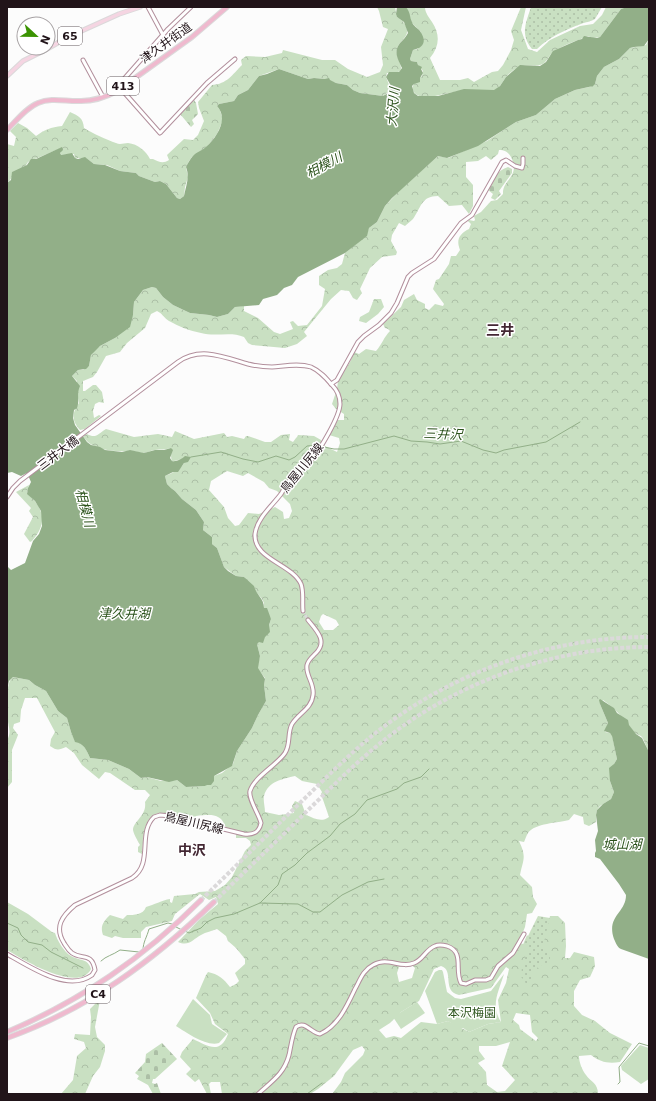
<svg xmlns="http://www.w3.org/2000/svg" width="656" height="1101" viewBox="0 0 656 1101" font-family="'DejaVu Sans','Noto Sans JP',sans-serif">
	<style>
		.grass { fill: url(#grass-dots) }
		.forest { fill: url(#forest-crowns); fill-rule: evenodd }
		.cemetery { fill: url(#cemetery-stones) }
		.garden { fill: #c9e0c2 }
		.water { fill: #92af88 }
		.lines { fill: none; stroke-linecap: round; stroke-linejoin: round }
		.stream { stroke: #92af88; stroke-width: 1 }
		.secondary-tunnel { stroke: #dbd9da; stroke-width: 3; stroke-dasharray: 3 1.5; stroke-linecap: butt }
		.highway-tunnel { stroke: #dbd9da; stroke-width: 4; stroke-dasharray: 4 2; stroke-linecap: butt }
		.secondary-casing { stroke: #b28f9c; stroke-width: 5 }
		.primary-casing { stroke: #dbd9da; stroke-width: 5.5 }
		.highway-casing { stroke: #dbd9da; stroke-width: 6 }
		.secondary { stroke: #fff; stroke-width: 3 }
		.primary { stroke: #f5d5e2; stroke-width: 3.5 }
		.highway { stroke: #efb9ce; stroke-width: 4 }
		.labels { text-anchor: middle; dominant-baseline: central; stroke-width: 3; stroke-linejoin: round; paint-order: stroke }
		.shield { fill: #fff; stroke: #645a5e; stroke-width: 1 }
		.shield-label { font-size: 11px; font-weight: bold; fill: #211419 }
		.street-label { font-size: 12px; fill: #211419; stroke: #fff }
		.park-label { font-size: 12px; fill: #305821; stroke: #fff }
		.water-label { font-size: 13px; font-style: italic; fill: #2b521b; stroke: #fff }
		.quarter-label { font-size: 14px; font-weight: bold; fill: #432733; stroke: #fff }
	</style>
	<defs>
		<pattern id="grass-dots" width="8" height="8" patternUnits="userSpaceOnUse"><rect width="8" height="8" fill="#c9e0c2"/><path d="M2 2h.1M6 6h.1" fill="none" stroke="#acbfa6" stroke-width="1.8" stroke-linecap="round"/></pattern>
		<pattern id="forest-crowns" width="20" height="18" patternUnits="userSpaceOnUse"><rect width="20" height="18" fill="#c9e0c2"/><path d="M2 6a3 3 0 1 1 6 0M12 15a3 3 0 1 1 6 0" fill="none" stroke="#acbfa6"/></pattern>
		<pattern id="cemetery-stones" width="16" height="16" patternUnits="userSpaceOnUse"><rect width="16" height="16" fill="#c9e0c2"/><path d="M2 7V4a2 2 0 0 1 4 0v3zM10 15v-3a2 2 0 0 1 4 0v3z" fill="#acbfa6"/></pattern>
	</defs>
	<rect width="100%" height="100%" fill="#fcfcfc"/>
	<g class="grass">
		<path d="M531 7H602L595 19C590 22 586 22 581 24 565 30 549 37 537 49H532C520 34 526 23 531 7Z"/>
		<polygon points="538,916 550,918 551,963 532,984 517,991 522,947 527,935 528,936"/>
	</g>
	<g class="forest">
		<path d="M377 7H395L397 17C401 19 404 22 406 26 411 38 398 40 397 50 395 56 404 67 400 71 397 73 391 73 387 73L386 77 391 90 383 96 360 93 353 90 347 85 336 83 325 79 314 78 308 79 279 69 259 76 248 90 238 95 234 101 219 104 217 106 220 110 223 120 217 134 206 148 192 157 189 161 186 167 188 177 185 187 184 196 180 199 177 198 166 184 160 181 155 182 139 176 136 173 120 171 107 165 94 164 86 158H75L74 154 60 155 61 148 28 162C25 169 18 170 13 175 11 178 11 180 7 183V144L14 146 16 137 10 131 18 123 27 128 36 136C44 130 51 127 62 126L70 112C79 116 83 118 84 128 92 133 107 140 116 143 120 145 124 143 128 143 138 144 146 151 150 159H153C159 162 163 164 169 160L167 155 184 139 193 140 198 135 204 121 199 108 198 102 212 85C227 84 232 75 242 65L241 60 246 56 265 57 282 53 283 50 322 60H335L348 69 367 77 380 72 383 65 381 47 388 29 383 27 379 11Z"/>
		<path d="M406 7H425C425 13 429 17 432 22 440 34 440 46 430 58L440 80H460L468 78 474 82 492 72 498 71 503 65 511 50 514 40 511 31 521 7H526L521 30 528 49 537 52 550 40 580 26 593 24 602 15 606 7H629L621 9 600 37 593 38 588 36C577 41 565 44 555 51 548 54 548 63 540 65 533 67 525 63 519 67 515 69 510 72 507 76 503 80 501 87 495 90 486 93 469 89 459 91 449 92 417 104 413 90 411 84 418 80 422 76L423 71 418 65 417 62 411 61 410 59 413 50 418 49 421 32 412 23Z"/>
		<path d="M649 39V752C646 747 645 742 642 737 639 734 636 735 634 732 624 719 616 709 603 700L600 704 608 723 605 732 610 733 612 735 617 759 614 764 610 781 614 792 611 799 600 806 597 810 596 815V822L589 826 584 824 583 817 574 814 569 820C558 823 535 823 528 833 526 836 525 840 524 842L519 841C527 858 523 859 520 875L532 887 533 897 537 904 532 913 527 914 525 927 521 937 520 943 529 946C526 957 515 976 527 984 531 981 531 977 533 973 536 967 544 963 550 962V952L543 946 550 916H558L565 923 566 946 565 958H570L574 952 594 957 595 966 590 977 580 980 574 991V1006L582 1015 595 1021 610 1033 632 1044 620 1062C608 1064 600 1062 591 1055L579 1056C579 1062 582 1070 586 1075 591 1082 598 1083 598 1094H332L341 1082 345 1073 363 1055 365 1050 362 1046 353 1050 334 1076 318 1089 310 1094H222L220 1082H211L209 1084 211 1094H207L199 1079 195 1082 186 1074 191 1069 180 1057 182 1052 193 1039C208 1046 220 1055 228 1034L215 1024 210 1013 196 998 206 975 208 972C218 974 224 979 230 987L236 984 239 981 235 973 245 964V959L236 948 228 941 226 936 217 929C212 931 206 932 201 935 193 939 189 947 178 942L199 920 218 904 216 897 209 900 200 894 175 914 172 921 146 927 141 932V938H123L115 936 112 938 103 935C100 926 103 922 110 915L123 919 127 915C134 915 143 915 146 907 154 905 162 900 170 899V902L172 903 174 896 195 894 199 892 215 891 225 885 232 877 245 851 251 845 250 841 246 838H236V830L226 828C221 812 209 815 196 816L193 819 159 813C142 817 144 840 142 854L138 852V847L140 845C138 841 134 835 133 830 133 821 147 816 145 802L150 795 145 790H135L110 773 105 772 99 779 82 765 74 753 66 747C59 750 57 751 50 746L51 739 55 732 37 698H25L21 710 20 722 14 724 13 728 18 735 12 750V782L7 788V740C12 733 8 725 7 716 6 708 6 681 13 677L29 680 35 685 46 691 58 711 67 718 71 732 75 741C84 743 87 751 90 758L108 760 129 769 141 778 147 777 161 781 177 780 186 787 205 786 214 776 222 773 233 764 237 751 252 728 258 715 266 701 264 685 265 678 257 668 260 656 257 644 269 625 271 619 264 608V603L262 599 244 577 236 576 224 567 217 548 212 544V537L203 530 204 522 196 510 182 499 175 491 171 488 167 484 165 476C171 474 181 469 184 463L182 459 174 461H172C170 457 172 453 171 448 165 450 161 449 155 450 151 450 148 453 143 453 138 453 133 450 128 451 113 452 91 450 83 436L87 434C96 439 98 434 106 429L134 437 158 434 172 437 175 431 194 439 224 433 227 437 232 436 244 439 246 436H248L265 442H271L281 435 290 434 289 440 293 442 296 438 297 437 298 435 314 436 321 440 325 446 337 452 340 443 339 438 329 435 336 420H344V414L336 409 332 404 337 389 338 381 350 362 354 352 359 354 366 349 376 351C382 344 384 337 390 331L388 329 385 328 383 324 401 307 404 300 414 294 417 300 425 304V308L429 310 435 304 443 306 444 304 433 289 436 280 439 279 449 264 451 256H456L460 250C456 240 459 234 469 229L471 224 468 221 469 220 474 221 475 220 474 216 481 212 491 201 497 200 503 194C502 179 521 177 511 157 508 152 505 150 499 150L498 154 491 160 486 156 478 161 466 162V177L473 185V206L469 214 462 205 449 206 438 196C421 196 421 208 413 219 411 221 408 223 405 226L399 223 392 235 391 241 397 252 396 255 382 257 370 268 360 289 362 293 357 300 353 298 349 291 341 290 331 299 304 332 307 336 297 344 285 348 252 345 248 343 244 337C231 331 216 337 201 333 190 331 178 326 169 321 164 318 162 313 157 311L151 314 145 328 127 343 120 352 106 356 97 372 93 377 83 381V391H85L93 385H96L102 392 104 403 99 402 95 404 93 411 94 418 99 415 101 416 85 429 80 430C71 420 72 413 79 403L77 393V381L72 376 78 370H83L89 366 91 355 94 351 100 346 115 338 133 315 134 302 143 290 152 287 156 288 163 297 173 305 190 313 209 315 217 317 228 314 235 307 244 306V311L258 318 274 332 280 334 293 329 290 322 293 321 298 326 307 325 322 306 325 289 319 285V276L328 270 337 268 342 264 345 253 366 236 369 228 377 222 385 206 401 189 438 156 448 158 487 141 505 129 516 122 536 115 555 99 575 90 589 87 595 84 597 76 604 67 619 59 630 48 646 45ZM227 471 243 476 248 473 264 482 269 488 277 491 290 504 292 511 289 518 284 519 283 512 275 507 259 514 248 513 239 525 235 526 228 518 224 507 209 490 211 481ZM323 614 336 620 339 625 333 630H324L319 622 321 616ZM295 776 302 781 317 784 322 792 321 794 329 817C321 823 314 818 306 815L302 804 295 801 292 806 294 813 279 815 265 812C265 807 263 800 264 796 268 781 283 779 295 776ZM412 965 415 968 412 978 399 982 397 973 399 967ZM441 966C455 970 441 991 459 995L491 988 506 967 509 969 506 983 498 1000 501 1022 488 1024 469 1032 448 1021 437 1024 421 1022 401 1038 394 1036 386 1038 379 1030 390 1023 401 1012 419 1001 434 969ZM516 1013 530 1015 532 1032 538 1038 536 1041 520 1029 519 1025 513 1020ZM510 1042 502 1066 515 1080 505 1091 497 1092 487 1085 486 1072 478 1063 485 1059 479 1051V1046H496Z"/>
		<polygon points="374,299 381,299 384,307 378,314 366,323 359,321 360,317 369,312"/>
		<path d="M29 485 27 493C44 508 48 523 32 541L30 542 24 534 33 517 29 511 31 508 16 492Z"/>
		<path d="M7 902 28 914 52 932 55 933C57 940 64 952 71 956 79 961 88 958 91 969 79 994 22 959 7 950Z"/>
		<polygon points="100,1000 95,1027 97,1037 105,1045 105,1051 100,1067 93,1076 85,1094 61,1094 73,1080 77,1056 86,1048 84,1042 74,1039 75,1034 90,1035 91,1017 90,1009 95,1004"/>
	</g>
	<g class="cemetery">
		<polygon points="194,100 196,103 198,114 192,120 194,124 191,127 180,114"/>
		<path d="M508 167 512 169V173L499 191 501 194 495 200 491 198 493 194 488 190C493 179 496 171 508 167Z"/>
		<polygon points="162,1043 177,1059 155,1079 153,1079 152,1083 155,1084 157,1083 161,1094 153,1094 148,1085 137,1079 139,1076 135,1073 145,1062 146,1054"/>
	</g>
	<g class="garden">
		<path d="M439 970H442L443 972 447 992 455 998 461 999 491 991 504 974C499 991 490 1005 501 1022L488 1024 469 1032 463 1028 457 1029 454 1025 448 1021 437 1024 425 991 435 972Z"/>
		<path d="M193 999 210 1015 212 1024 227 1034 219 1043C207 1047 187 1033 176 1026Z"/>
		<polygon points="417,1002 425,1013 401,1029 393,1017"/>
		<polygon points="640,1045 649,1048 649,1079 641,1084 622,1070 621,1066"/>
	</g>
	<g class="water">
		<path d="M397 7H406C411 14 409 15 412 22 413 26 418 28 420 31 427 41 424 48 413 50L410 59 411 61 417 62 418 65 422 67 421 69 423 73 420 78V82L414 84 412 86 414 93 418 96H438L464 89 494 90 500 86 506 77 520 65 540 66 546 62 553 51 578 40 582 39 584 36 597 38 600 37 621 9 624 8 649 7V39L644 46 634 47 630 48 619 59 604 67 597 76 595 84 593 86 575 90 555 99 536 115 516 122 505 129 478 146 447 158 438 156 392 198 385 206 377 222 369 228 367 236 358 243 345 253 298 277 292 285 284 288 277 295 263 299 259 305 235 307 228 314 217 317 209 315 190 313 173 305 163 297 156 288 152 287 143 290 134 302 133 315 130 327 115 338 100 346 91 355 89 366 86 369 78 370 72 376 80 386C76 395 80 400 77 408L74 410 73 418 75 425 87 442 91 445 100 447 105 450 122 452 130 450 144 453 155 450H164L171 448 173 450 170 458 172 461C176 462 182 459 185 456L191 457 188 462 184 463 178 472H173L165 476 167 484 171 488 175 491 182 499 196 510 204 522 203 530 212 537V544L217 548 224 567 228 571 236 576 244 577 254 586C256 595 264 598 264 608H267L271 619 269 625 270 632 265 637 263 643 259 642 257 644 260 656 258 668 265 679 264 685 266 701 258 715 252 728 237 751 232 766 214 776V781L211 785H207L205 786 186 787 177 780 169 782 147 777 141 778 129 769 108 760 90 758C87 751 84 743 75 742L71 732 67 718 58 711 46 691 35 685 29 680 13 677 9 681 7 690V566L11 570 25 563 33 541 39 534 42 526 41 511 35 501 27 494 28 488 31 482 27 473 21 476 12 472 7 473V183L11 180 12 172 27 165 31 159H36L62 147 63 150 60 153 61 155 72 153 75 158 78 159 85 157 94 164 105 165 120 171 136 173 139 176 155 182 160 181 166 184 177 198 180 199 184 196C186 186 190 177 186 167 188 163 190 159 193 156 196 152 202 151 206 147 217 137 229 119 217 106L219 104 234 101 238 95 248 90 259 76 267 74 279 69 308 79 314 78 325 79 329 78 330 80 336 83 347 85 353 90 360 93 383 96 390 92 391 86 386 77 389 72H399L402 68C398 59 393 52 400 43 403 40 406 37 408 33L404 22 397 17 396 14Z"/>
		<path d="M600 699 614 708 617 713 628 720 629 725 636 734 642 738 649 752V959L621 949C617 947 616 943 614 939 606 916 626 913 626 895L619 884 600 859 595 857V853L596 851 595 840 598 831 596 815 597 810 603 804 611 799 614 792 610 781 609 768 614 764 617 759 612 736 610 733 604 731 608 723 600 704 599 700Z"/>
	</g>
	<g class="lines">
		<g class="stream">
			<polyline points="324,447 334,449 344,449 394,436 411,441 427,442 440,444 461,441 483,450 496,453 504,450 546,442 580,422"/>
			<polyline points="191,457 221,452 243,459 258,462 276,456 289,460 295,457 307,446 319,445"/>
			<polyline points="260,903 298,904 313,912 320,912 342,895 368,882 384,879"/>
			<polyline points="7,923 18,928 21,935 28,942 42,945 51,952 83,968"/>
			<polyline points="176,927 182,930"/>
			<polyline points="185,931 189,933 201,928 207,922 215,918 234,914 260,903 278,885 282,874 295,865 307,853 330,836 340,824 355,814 367,800 397,789 404,783 421,777 429,769"/>
			<path d="M143 950C143 942 147 937 149 929L168 923 172 924"/>
			<path d="M101 961C106 956 113 955 120 950L139 952"/>
			<polyline points="618,1084 620,1082 619,1067 639,1043 649,1046"/>
			<polyline points="307,1094 322,1083"/>
		</g>
		<polyline class="secondary-tunnel" points="303,611 308,620"/>
		<g class="highway-tunnel">
			<path d="M201 900C235 867 268 834 302 801 328 776 353 750 382 728 458 670 553 637 649 637"/>
			<path d="M214 902C244 872 275 843 305 813 329 790 352 766 378 745 453 683 552 647 649 647"/>
		</g>
		<g class="secondary-casing">
			<g id="secondary">
				<polyline points="148,7 163,35"/>
				<polyline points="191,7 168,29 124,79 121,86 122,90 160,133 207,83 235,59"/>
				<polyline points="83,60 103,97"/>
				<polyline points="331,384 337,380 358,342 364,336 379,325 391,313 397,303 408,277 412,273 434,259 461,223 472,215 502,162 506,160 515,166 522,168 523,164 523,158"/>
				<path d="M7 497 13 488 20 481 178 362C200 346 224 357 248 364 256 366 264 367 272 367 285 366 299 363 311 367 320 371 326 378 332 385 337 390 340 396 340 404 340 416 320 450 311 460 305 467 297 472 291 479 287 483 284 489 281 494 272 506 257 518 255 534 253 559 292 564 301 584 304 592 302 602 303 611"/>
				<path d="M7 954C29 966 67 993 92 975L95 970C92 952 82 960 72 953 68 950 66 946 64 943 54 927 62 916 75 905L132 878C154 864 137 833 154 817L160 815 170 816 244 834C253 835 259 833 261 823 259 814 248 799 250 791 254 777 277 765 285 753 291 744 287 733 292 724 299 713 312 708 313 695 315 684 305 675 307 665 308 660 312 657 316 653 328 641 316 630 308 620"/>
				<path d="M258 1094C272 1081 284 1074 289 1055 291 1046 292 1036 296 1027 305 1020 311 1033 320 1034 338 1026 347 1006 355 989 360 980 363 970 373 965 388 956 400 969 414 963 423 960 426 949 435 946 439 944 443 945 447 946 465 952 454 970 461 983L466 984 475 980H486L491 978 498 966 513 953 524 934"/>
			</g>
		</g>
		<g class="primary-casing">
			<polyline id="primary" points="7,76 23,61 45,50 68,37 119,14 140,7"/>
		</g>
		<g class="highway-casing">
			<g id="highway">
				<path d="M7 130C16 121 26 108 38 103 52 97 67 102 81 101 94 101 106 97 117 91L192 37 227 7"/>
				<path d="M7 1032C82 1000 143 958 201 900"/>
				<path d="M7 1038C88 1009 153 961 214 902"/>
			</g>
		</g>
		<use href="#secondary" class="secondary"/>
		<use href="#primary" class="primary"/>
		<use href="#highway" class="highway"/>
	</g>
	<g class="labels">
		<g class="shield">
			<rect x="58" y="27" width="24" height="18" rx="3"/>
			<rect x="107" y="77" width="32" height="18" rx="3"/>
			<rect x="86" y="985" width="24" height="18" rx="3"/>
		</g>
		<g class="shield-label">
			<text x="70" y="36">65</text>
			<text x="123" y="86">413</text>
			<text x="98" y="994">C4</text>
		</g>
		<g class="street-label">
			<text transform="translate(166 43) rotate(-36)">津久井街道</text>
			<text transform="translate(58 453) rotate(-37)">三井大橋</text>
			<text transform="translate(302 468) rotate(-51)">鳥屋川尻線</text>
			<text transform="translate(194 823) rotate(13)">鳥屋川尻線</text>
		</g>
		<g class="park-label">
			<text x="472" y="1013">本沢梅園</text>
		</g>
		<g class="water-label">
			<text transform="translate(393 107) rotate(-85)">大沢川</text>
			<text transform="translate(324 165) rotate(-28)">相模川</text>
			<text transform="translate(443 434) rotate(2)">三井沢</text>
			<text transform="translate(85 508) rotate(75)">相模川</text>
			<text x="124" y="613">津久井湖</text>
			<text x="622" y="844">城山湖</text>
		</g>
		<g class="quarter-label">
			<text x="500" y="330">三井</text>
			<text x="192" y="850">中沢</text>
		</g>
	</g>
	<rect width="656" height="1101" fill="none" stroke="#211419" stroke-width="16"/>
	<g transform="translate(36 36) rotate(112)"><circle r="19" fill="#ffffff" stroke="#a6a1a3"/>
	<path d="M0-3L7 15L0 10L-7 15Z" fill="#3b9302"/>
	<text y="-6" font-size="11" font-weight="bold" text-anchor="middle" fill="#211419">N</text>
	</g>
</svg>
